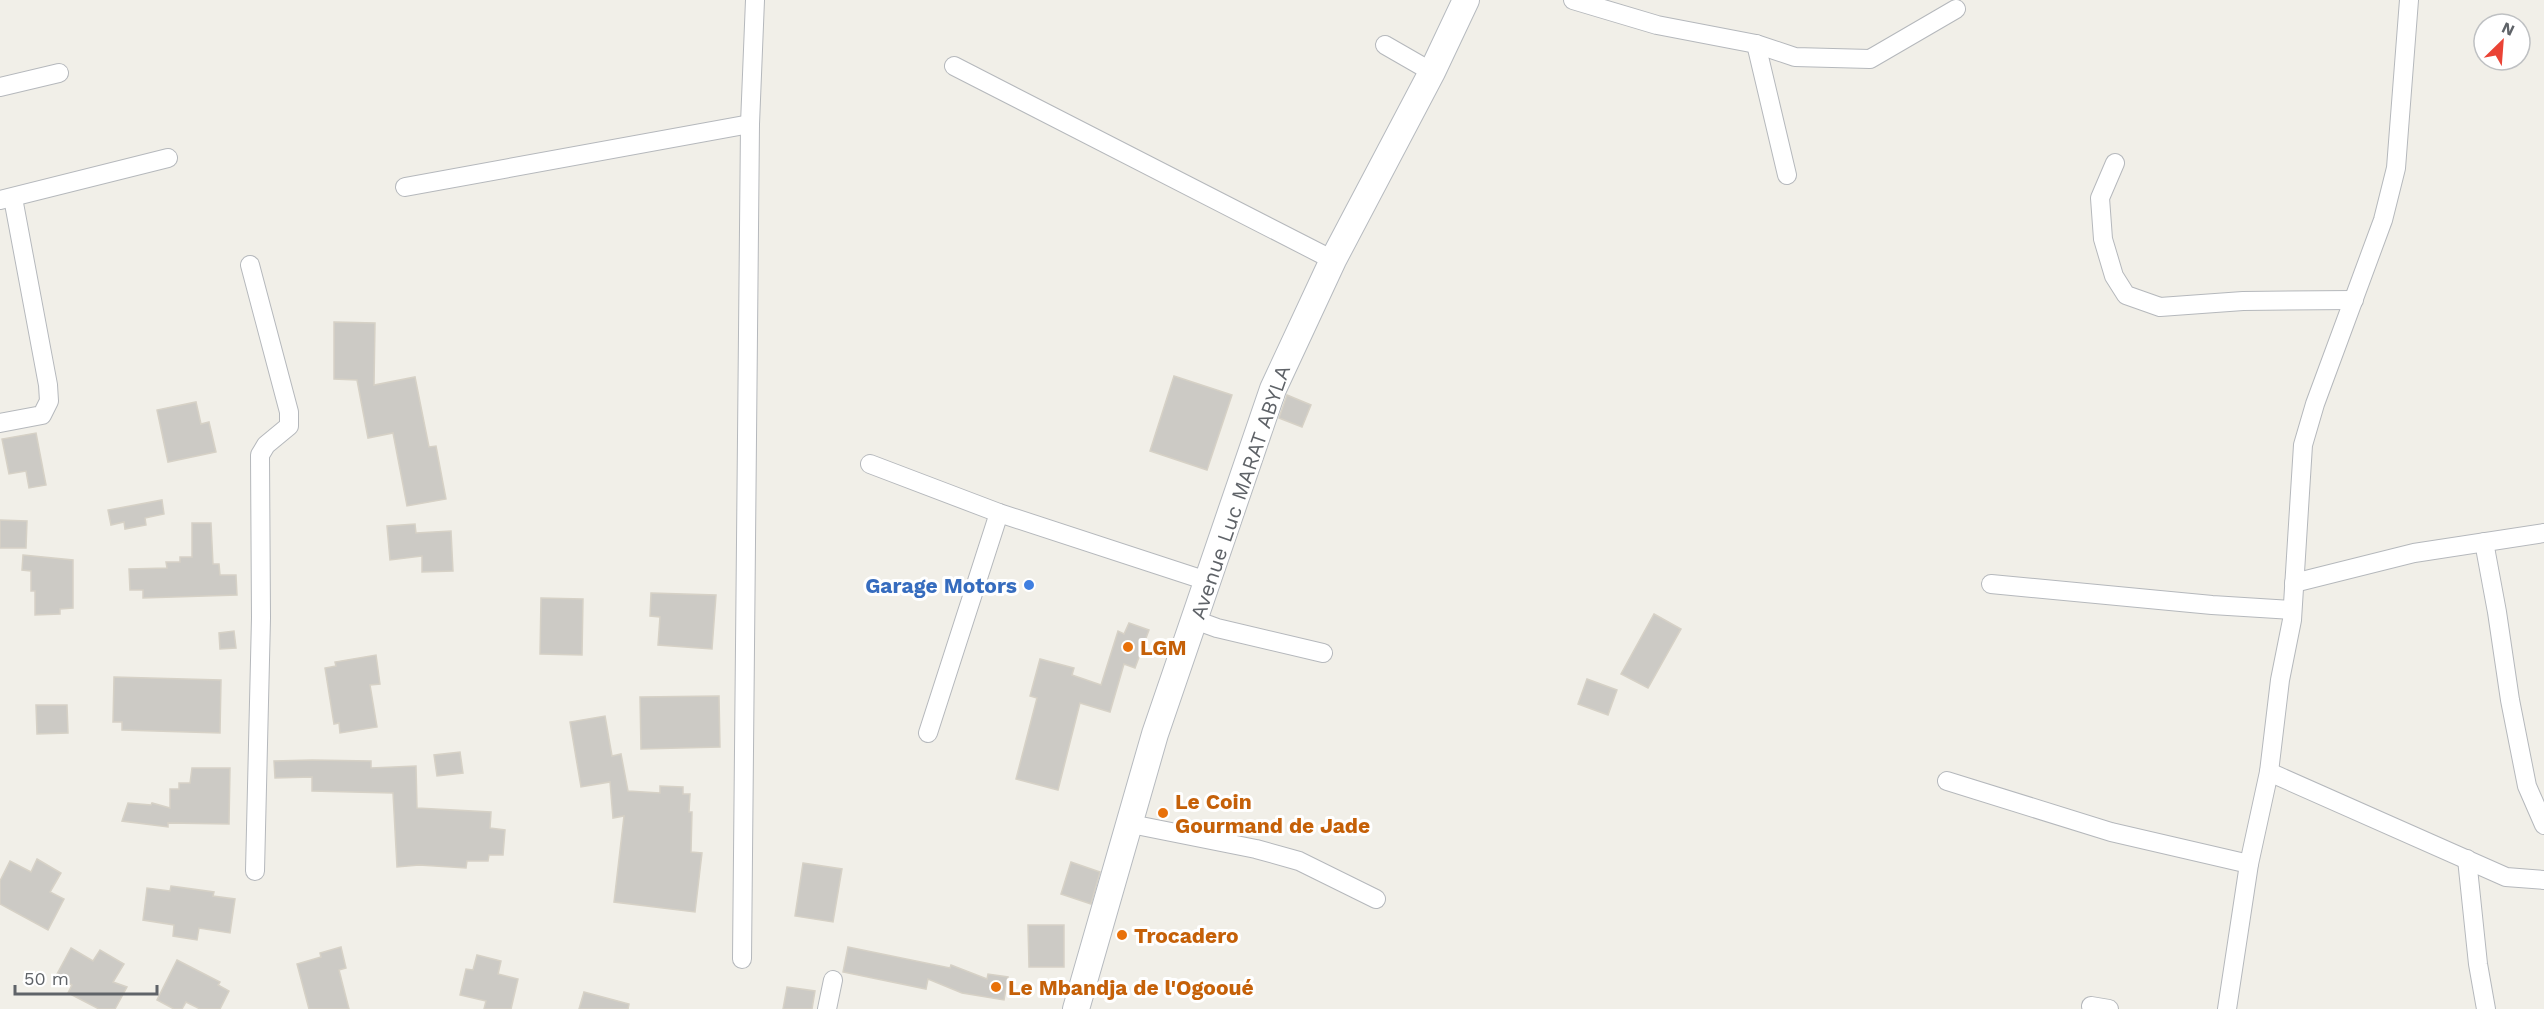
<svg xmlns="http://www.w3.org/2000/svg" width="2544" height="1009" viewBox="0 0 2544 1009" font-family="'Work Sans',sans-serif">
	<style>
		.building { fill: #cccac5; stroke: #d6d1c6; stroke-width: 1.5 }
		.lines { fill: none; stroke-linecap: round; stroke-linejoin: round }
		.street-casing { stroke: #b5b8bc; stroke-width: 20 }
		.secondary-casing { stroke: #b6babf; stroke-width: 28 }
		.street { stroke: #fff; stroke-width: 18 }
		.secondary { stroke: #fff; stroke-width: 26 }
		.shop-dot { fill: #3f7fe0; stroke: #fff; stroke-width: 2 }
		.food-dot { fill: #e8710a; stroke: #fff; stroke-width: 2 }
		.labels { text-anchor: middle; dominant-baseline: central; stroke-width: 6; stroke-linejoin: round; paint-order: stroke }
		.street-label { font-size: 21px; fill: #5f6368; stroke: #fff }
		.shop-label { font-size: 21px; font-weight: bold; fill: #366cbe; stroke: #fff; text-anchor: end }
		.food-label { font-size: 21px; font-weight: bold; fill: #c56008; stroke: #fff; text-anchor: start }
	</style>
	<rect width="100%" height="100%" fill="#f1efe8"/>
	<g class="building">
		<polygon points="334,322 375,323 374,385 415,377 429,447 436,446 446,499 407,506 393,433 368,438 357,380 334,379"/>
		<polygon points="1174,376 1232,395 1207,470 1150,451"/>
		<polygon points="1287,395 1311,405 1302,427 1279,418"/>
		<polygon points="196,402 201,424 209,422 216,452 168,462 157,410"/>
		<polygon points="36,433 46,485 29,488 26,471 9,474 2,439"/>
		<polygon points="162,500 164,514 145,518 146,525 125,529 124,522 111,525 108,510"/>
		<polygon points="0,520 27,521 26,548 0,548"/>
		<polygon points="192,523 211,523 213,564 219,564 220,575 236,575 237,595 143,598 143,590 130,590 129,569 167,568 166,562 180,562 180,557 192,557"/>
		<polygon points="415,524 416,533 451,531 453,571 422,572 422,556 390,560 387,526"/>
		<polygon points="23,555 73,560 73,608 60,609 60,614 35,615 35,591 31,591 31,571 22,570"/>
		<polygon points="651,593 716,595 712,649 658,645 660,617 650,616"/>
		<polygon points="541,598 583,599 582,655 540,654"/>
		<polygon points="1654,614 1681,629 1648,688 1621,674"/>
		<polygon points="1129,623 1149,630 1135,668 1124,664 1110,712 1080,703 1058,790 1016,779 1037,698 1030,696 1040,659 1074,668 1072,675 1101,685 1118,631 1124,634"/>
		<polygon points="234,631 236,648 220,649 219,633"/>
		<polygon points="376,655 380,684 370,685 377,727 340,733 339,723 334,724 325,668 336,666 335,662"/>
		<polygon points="114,677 221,680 220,733 122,730 122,722 113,722"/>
		<polygon points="1587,679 1617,690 1608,715 1578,704"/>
		<polygon points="719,696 720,747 641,749 640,697"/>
		<polygon points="36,705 67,705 68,733 37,734"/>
		<polygon points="605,716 612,756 621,754 628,791 660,793 660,786 683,787 683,794 690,794 689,812 692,812 691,852 702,853 695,912 614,902 624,816 613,818 610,782 581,787 570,722"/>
		<polygon points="460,752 463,773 437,776 434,755"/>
		<polygon points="312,760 371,761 371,768 416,766 417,808 491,812 490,828 505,830 503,855 489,855 488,861 467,861 466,868 419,865 397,867 393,793 312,791 312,777 275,778 274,761"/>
		<polygon points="192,768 230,768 229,824 168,823 168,827 122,821 128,803 151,805 152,803 170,808 170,789 179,789 179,783 190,783"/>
		<polygon points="37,859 61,873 50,892 64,899 48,930 0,904 0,881 10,861 31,872"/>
		<polygon points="1071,862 1100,872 1091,904 1061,894"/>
		<polygon points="803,863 842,869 833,922 795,916"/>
		<polygon points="171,886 214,892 213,896 235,899 230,933 199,928 197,940 173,936 174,925 143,920 147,888 170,891"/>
		<polygon points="1028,925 1064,925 1064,967 1029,967"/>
		<polygon points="341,947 346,968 339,970 349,1009 309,1009 297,964 321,957 320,953"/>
		<polygon points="848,947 950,968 951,965 987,979 988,974 1008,977 1004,1000 962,993 928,979 926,989 843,972"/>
		<polygon points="71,948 93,961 100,950 124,964 113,982 127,987 115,1009 99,1009 68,993 72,985 56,976"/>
		<polygon points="477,955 501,961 498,974 518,979 511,1009 484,1009 486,1001 460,995 466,969 473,970"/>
		<polygon points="177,960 220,982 218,985 229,991 220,1009 200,1009 186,1002 182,1009 174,1009 157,1000"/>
		<polygon points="787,987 815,991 812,1009 783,1009"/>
		<polygon points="584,992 629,1004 628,1009 579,1009"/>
	</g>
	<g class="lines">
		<g class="street-casing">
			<g id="street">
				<polyline points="1573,0 1657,25 1756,44 1795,57 1870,59 1956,9"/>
				<polyline points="1756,44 1787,175"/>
				<polyline points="1385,45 1432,72"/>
				<polyline points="954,66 1333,260"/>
				<polyline points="0,87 59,73"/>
				<polyline points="2115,163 2100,198 2103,239 2114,276 2126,295 2160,307 2243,301 2354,300"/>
				<polyline points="405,187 750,124"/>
				<polyline points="0,200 168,158"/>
				<polyline points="250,265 289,412 289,426 266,445 260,455 261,618 255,871"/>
				<polyline points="0,423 42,415 49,401 48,385 13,198"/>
				<polyline points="870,464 999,513 1207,581"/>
				<polyline points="2484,542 2497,612 2510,700 2527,786 2544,825"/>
				<polyline points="2294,583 2414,553 2544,533"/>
				<polyline points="1991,584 2212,605 2292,610"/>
				<polyline points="1195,620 1217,628 1323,653"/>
				<polyline points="928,733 999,513"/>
				<polyline points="2269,772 2506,877 2544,880"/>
				<polyline points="1947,781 2111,832 2249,864"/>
				<polyline points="1131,824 1256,849 1299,861 1376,899"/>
				<polyline points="2467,859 2478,964 2486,1009"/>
				<polyline points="742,959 750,124 755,0"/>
				<polyline points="2091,1006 2109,1009"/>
				<polyline points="827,1009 833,980"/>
				<polyline points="2227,1009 2249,864 2269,772 2280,680 2292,620 2303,445 2315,404 2383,220 2396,168 2409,0"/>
			</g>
		</g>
		<g class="secondary-casing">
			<polyline id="secondary" points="1076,1009 1155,734 1273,389 1333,260 1432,72 1466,0"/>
		</g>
		<use href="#street" class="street"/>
		<use href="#secondary" class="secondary"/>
	</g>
	<circle class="shop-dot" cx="1029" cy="585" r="6"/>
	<g class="food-dot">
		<circle cx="1128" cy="647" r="6"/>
		<circle cx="1163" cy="813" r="6"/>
		<circle cx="1122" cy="935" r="6"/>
		<circle cx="996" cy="987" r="6"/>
	</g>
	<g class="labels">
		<g class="street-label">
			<text transform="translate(1240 492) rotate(-71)">Avenue Luc MARAT ABYLA</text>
		</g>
		<g class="shop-label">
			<text x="1017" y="585">Garage Motors</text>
		</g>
		<g class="food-label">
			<text x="1140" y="647">LGM</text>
			<text x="1175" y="801">Le Coin<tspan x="1175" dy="24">Gourmand de Jade</tspan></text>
			<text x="1134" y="935">Trocadero</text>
			<text x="1008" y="987">Le Mbandja de l'Ogooué</text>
		</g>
	</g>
	<g transform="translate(2502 42) rotate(25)"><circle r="28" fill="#ffffff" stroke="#bfc1c3" stroke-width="1.5"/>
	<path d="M0-4.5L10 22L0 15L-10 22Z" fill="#ea4335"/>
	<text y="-9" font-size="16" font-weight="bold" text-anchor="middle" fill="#5f6368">N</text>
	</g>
	<path d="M15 985v9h142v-9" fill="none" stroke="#5f6368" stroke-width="3"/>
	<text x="24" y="985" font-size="18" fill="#5f6368" stroke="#ffffff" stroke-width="4.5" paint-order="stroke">50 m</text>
</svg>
